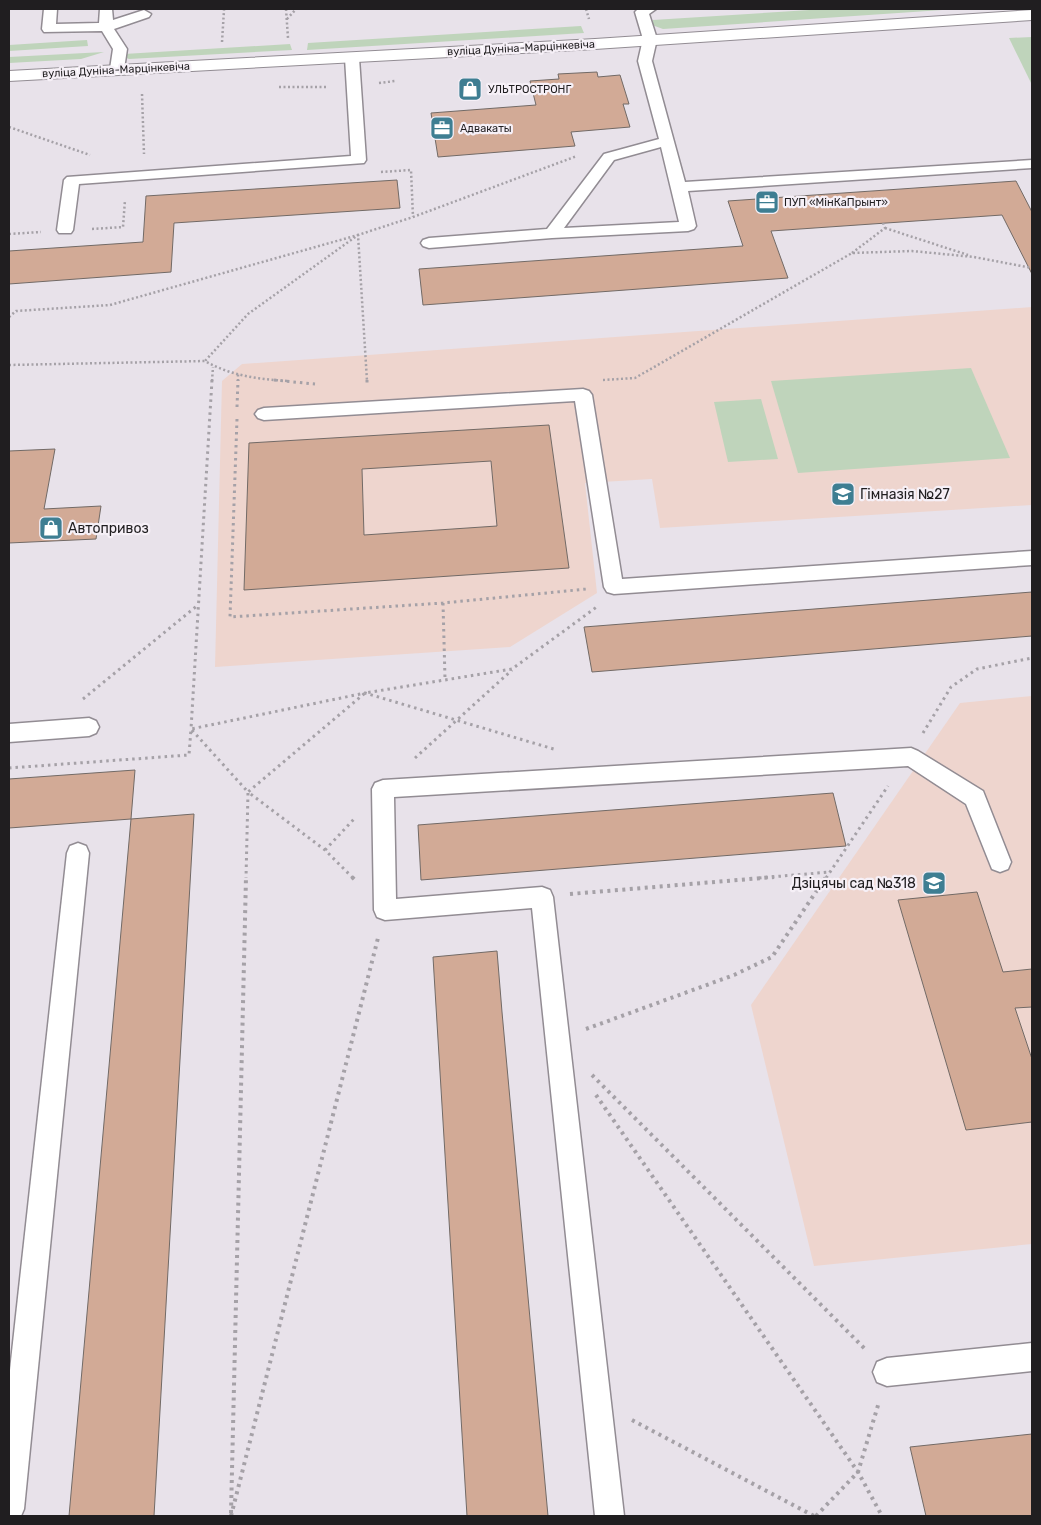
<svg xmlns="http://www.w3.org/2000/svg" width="1041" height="1525" viewBox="0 0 1041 1525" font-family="Rubik,sans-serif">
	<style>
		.education { fill: #eed5ce }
		.green { fill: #bfd4bb }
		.building { fill: #d2aa96; stroke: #726a66; fill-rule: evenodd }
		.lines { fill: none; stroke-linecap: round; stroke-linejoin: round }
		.lane-casing { stroke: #928c93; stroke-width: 3 }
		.secondary-casing { stroke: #928c93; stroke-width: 2 }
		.path-far2 { stroke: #a5a1a7; stroke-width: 2.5; stroke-dasharray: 2 2.5; stroke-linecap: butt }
		.path-far1 { stroke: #a5a1a7; stroke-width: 3; stroke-dasharray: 2.5 4; stroke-linecap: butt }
		.path { stroke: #a5a1a7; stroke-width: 4; stroke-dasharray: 3 4.5; stroke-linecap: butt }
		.lane { fill: #fff; fill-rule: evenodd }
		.secondary { fill: #fff; fill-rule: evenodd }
		.labels { text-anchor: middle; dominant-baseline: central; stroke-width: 4.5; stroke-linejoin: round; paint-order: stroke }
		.far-street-label { font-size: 11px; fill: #201e20; stroke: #f6f0f7 }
		.far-poi-label { font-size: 11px; fill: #201e20; stroke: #f6f0f7; text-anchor: start }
		.poi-label { font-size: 14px; fill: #201e20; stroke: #f6f0f7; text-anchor: start }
	</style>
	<rect width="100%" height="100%" fill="#e8e2ea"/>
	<g class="education">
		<polygon points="1032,307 1032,505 660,528 652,479 585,483 597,593 510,647 215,667 222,381 242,364"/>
		<polygon points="1032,696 1032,1244 814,1266 751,1005 960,703"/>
	</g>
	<g class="green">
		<polygon points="825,9 957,9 663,29 652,25 651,22 653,20"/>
		<polygon points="581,26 584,33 307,50 308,43"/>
		<polygon points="1032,37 1032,85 1009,38"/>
		<polygon points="87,40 88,46 9,51 9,45"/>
		<polygon points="290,44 292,50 129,59 124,57 124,54"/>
		<polygon points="104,52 81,59 9,63 9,57"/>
		<polygon points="971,368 1010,458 798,473 771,381"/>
		<polygon points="761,399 778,459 728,462 714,402"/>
	</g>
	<g class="building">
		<polygon points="597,72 598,77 620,75 629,104 623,104 630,127 571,132 575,146 438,157 431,113 536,105 530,81 559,79 558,74"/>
		<polygon points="397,180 400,208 174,223 171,272 9,284 9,251 143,242 146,196"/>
		<polygon points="1016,181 1032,212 1032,274 1002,215 771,231 788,278 423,305 419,269 743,246 728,201"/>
		<path d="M549 425 569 568 244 590 249 443ZM491 461 497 526 364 535 362 469Z"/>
		<polygon points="55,449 44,509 101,506 96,539 9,543 9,451"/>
		<polygon points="1032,592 1032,636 592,672 584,627"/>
		<polygon points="135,770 131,819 9,828 9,779"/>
		<polygon points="833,793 846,846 421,880 418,825"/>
		<polygon points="194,814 154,1516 69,1516 131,819"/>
		<polygon points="977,892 1003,972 1032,969 1032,1007 1015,1008 1032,1059 1032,1122 966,1130 898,900"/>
		<polygon points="497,951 502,1012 548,1516 467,1516 433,957"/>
		<polygon points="1032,1434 1032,1516 926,1516 910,1447"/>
	</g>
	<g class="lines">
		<g class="lane-casing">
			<g id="lane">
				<polygon points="44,9 57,9 56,24 99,23 100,9 112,9 113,20 144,10 151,14 149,17 114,29 127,49 124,69 117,73 110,69 113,49 102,31 44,32 42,29"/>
				<path d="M638 9H656L649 14 657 39 652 61 685 182 1032 160V168L688 191 696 226 694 229 688 231 552 238 429 248 423 246 421 243 423 240 429 238 547 229 604 154 659 139 638 61 643 39 635 12ZM661 147 679 222 564 228 614 160Z"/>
				<polygon points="352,54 359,58 366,160 364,163 79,184 73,230 71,233 59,233 57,230 64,180 67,177 351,156 345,58"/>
				<polygon points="583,389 589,391 592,395 622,579 1032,551 1032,565 614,594 607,592 604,587 575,401 264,420 258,418 255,414 258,410 264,408"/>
				<polygon points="89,718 96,721 99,727 96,733 89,736 9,742 9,724"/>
				<polygon points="911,748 918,751 983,791 1011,862 1008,869 1000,872 992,869 966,804 908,766 394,797 396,899 542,887 550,890 553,897 624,1516 595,1516 532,908 385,920 377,917 374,910 372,789 375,783 383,780"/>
				<polygon points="78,843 86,846 89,853 24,1509 21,1516 9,1516 9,1379 67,853 70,846"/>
				<polygon points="1032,1343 1032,1371 887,1386 877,1382 873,1372 877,1362 887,1358"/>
			</g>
		</g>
		<g class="secondary-casing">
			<polygon id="secondary" points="1032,10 1032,20 595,49 9,81 9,71 595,39"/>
		</g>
		<g class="path-far2">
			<polyline points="286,9 288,38"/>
			<polyline points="586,9 589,19"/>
			<polyline points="287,19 296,9"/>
			<polyline points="222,42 224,10"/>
			<polyline points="379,83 395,81"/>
			<polyline points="279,87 328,87"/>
			<polyline points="142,94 144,154"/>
			<polyline points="9,127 90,155"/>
			<polyline points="381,172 411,170 413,217"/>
			<polyline points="885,228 968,255"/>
			<polyline points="92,229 123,227 125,200"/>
			<polyline points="9,234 41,232"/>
			<polyline points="852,253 885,228 883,223"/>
			<polyline points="9,317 16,311 110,305 358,235 367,381"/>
			<polyline points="9,365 205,361"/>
			<polyline points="603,380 635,378 852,253 912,251 974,257 1032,268"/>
			<polyline points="212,381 213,367"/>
			<polyline points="238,381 238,374"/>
			<path d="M287 381C259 379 231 376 205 361L248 314 358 235 413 217 577 156"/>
		</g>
		<g class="path-far1">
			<polyline points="212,380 191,729 365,693 557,750"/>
			<polyline points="274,380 315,384"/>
			<polyline points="367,380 367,383"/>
			<polyline points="237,407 238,380"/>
			<polyline points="237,419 230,617 443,603 587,589"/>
			<polyline points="443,603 445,679"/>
			<polyline points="83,699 198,605"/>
			<polyline points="923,733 951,687 977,669 1032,658"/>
			<polyline points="415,758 512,670"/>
			<polyline points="9,768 189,755 191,729 248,792 246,878"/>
			<polyline points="325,850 354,819"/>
			<polyline points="353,878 325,850 248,792 365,693 512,669 598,606"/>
			<polyline points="759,878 830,872"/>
			<polyline points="826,878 888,786"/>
		</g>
		<g class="path">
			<polyline points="352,877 355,880"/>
			<polyline points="570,894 774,877"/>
			<polyline points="586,1029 734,975 772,957 826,877"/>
			<polyline points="592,1075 866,1350"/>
			<polyline points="596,1095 858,1472 882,1516"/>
			<polyline points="632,1420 814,1516"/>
			<polyline points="231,1513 246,877"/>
			<polyline points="231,1516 378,938"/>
			<polyline points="816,1516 858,1472 879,1402"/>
		</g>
		<use href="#lane" class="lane"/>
		<use href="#secondary" class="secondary"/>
	</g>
	<defs>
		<g id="shop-square" transform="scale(1.25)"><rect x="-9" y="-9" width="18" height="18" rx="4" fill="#3e7e92" stroke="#f6f0f7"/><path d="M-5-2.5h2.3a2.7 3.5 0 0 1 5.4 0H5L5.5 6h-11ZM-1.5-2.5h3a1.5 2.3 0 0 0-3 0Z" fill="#fff"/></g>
		<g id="office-square" transform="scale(1.25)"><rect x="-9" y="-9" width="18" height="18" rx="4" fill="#3e7e92" stroke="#f6f0f7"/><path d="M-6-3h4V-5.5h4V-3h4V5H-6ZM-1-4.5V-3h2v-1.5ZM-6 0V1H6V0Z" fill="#fff"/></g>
		<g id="school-square" transform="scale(1.25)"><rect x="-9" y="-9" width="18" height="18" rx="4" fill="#3e7e92" stroke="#f6f0f7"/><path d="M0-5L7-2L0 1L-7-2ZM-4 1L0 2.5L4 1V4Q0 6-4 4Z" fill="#fff"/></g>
	</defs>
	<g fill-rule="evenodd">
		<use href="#shop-square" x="470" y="89"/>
		<use href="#office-square" x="442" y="128"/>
		<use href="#office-square" x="767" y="202"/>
		<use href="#school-square" x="843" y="494"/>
		<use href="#shop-square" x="51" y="528"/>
		<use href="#school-square" x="934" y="883"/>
	</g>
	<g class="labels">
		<g class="far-street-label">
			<text transform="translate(521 48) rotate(-3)">вуліца Дуніна-Марцінкевіча</text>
			<text transform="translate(116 70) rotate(-3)">вуліца Дуніна-Марцінкевіча</text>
		</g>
		<g class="far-poi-label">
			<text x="488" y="89">УЛЬТРОСТРОНГ</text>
			<text x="460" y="128">Адвакаты</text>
			<text x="784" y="202">ПУП «МінКаПрынт»</text>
		</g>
		<g class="poi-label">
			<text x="860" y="494">Гімназія №27</text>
			<text x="68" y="528">Автопривоз</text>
			<text x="916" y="883" text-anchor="end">Дзіцячы сад №318</text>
		</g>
	</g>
	<rect width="1041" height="1525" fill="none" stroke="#201e20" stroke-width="20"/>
</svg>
